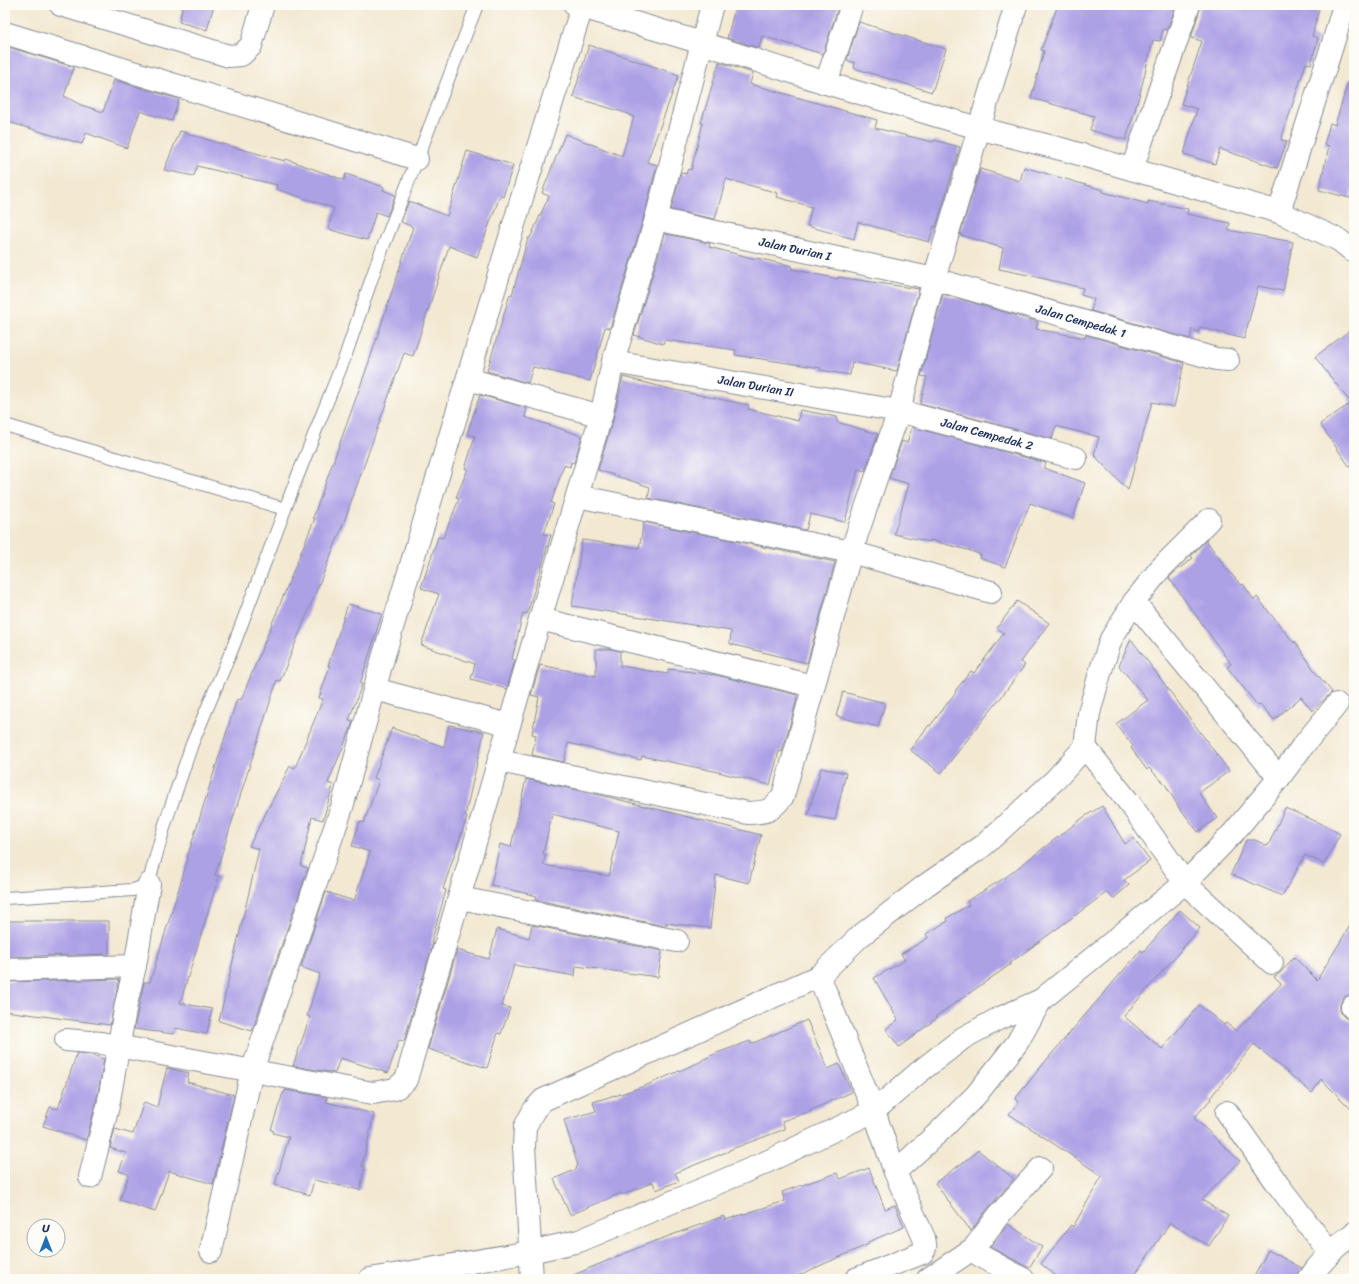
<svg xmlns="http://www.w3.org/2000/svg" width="1359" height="1284" viewBox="0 0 1359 1284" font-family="Sriracha,sans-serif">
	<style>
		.building { fill: #ada1e6; fill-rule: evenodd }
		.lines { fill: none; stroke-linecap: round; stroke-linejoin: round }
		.service-casing { stroke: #878c98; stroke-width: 14 }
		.minor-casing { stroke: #878c98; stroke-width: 24 }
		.service { stroke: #fff; stroke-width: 12 }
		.minor { stroke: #fff; stroke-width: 22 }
		.labels { text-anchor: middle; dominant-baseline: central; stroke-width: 3; stroke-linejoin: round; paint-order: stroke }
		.street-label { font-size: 12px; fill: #1b2f5e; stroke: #fdfcf7 }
	</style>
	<rect width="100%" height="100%" fill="#fdfcf7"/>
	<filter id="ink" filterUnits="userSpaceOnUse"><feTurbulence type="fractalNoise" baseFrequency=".025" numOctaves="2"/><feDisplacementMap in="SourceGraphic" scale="8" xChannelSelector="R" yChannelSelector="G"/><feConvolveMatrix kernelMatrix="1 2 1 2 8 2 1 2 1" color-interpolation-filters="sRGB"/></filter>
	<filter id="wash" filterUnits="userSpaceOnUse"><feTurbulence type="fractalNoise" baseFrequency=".012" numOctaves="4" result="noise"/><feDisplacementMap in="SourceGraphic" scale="16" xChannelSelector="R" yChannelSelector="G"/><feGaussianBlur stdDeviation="0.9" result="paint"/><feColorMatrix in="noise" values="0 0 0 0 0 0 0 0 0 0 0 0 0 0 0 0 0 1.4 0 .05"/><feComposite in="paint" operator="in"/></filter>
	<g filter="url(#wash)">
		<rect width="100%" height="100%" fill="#f3e9d2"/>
		<g id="blocks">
			<g class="building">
				<polygon points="183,5 214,5 207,30 179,22"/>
				<polygon points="736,5 839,5 823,54 762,36 759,48 727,38"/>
				<polygon points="1058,5 1176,5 1167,30 1163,29 1160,41 1153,40 1140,93 1126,140 1090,130 1094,116 1031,98 1044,51 1041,50"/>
				<polygon points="1201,5 1320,5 1312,36 1318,38 1311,64 1306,63 1281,140 1287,141 1277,168 1220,149 1215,164 1184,154 1197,109 1181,104 1202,41 1191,38"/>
				<polygon points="859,22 946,49 932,92 854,68 855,63 847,60"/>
				<polygon points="589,45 679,75 647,162 657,165 644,216 610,328 605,327 590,381 533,367 528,383 487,371 510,294 512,295 528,238 530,238 549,196 542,193 565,134 622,156 634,117 629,115 629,114 573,97"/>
				<polygon points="5,46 74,67 64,96 81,105 103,112 114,80 179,99 172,121 140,111 127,148 86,133 82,144 5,121"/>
				<polygon points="719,62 753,73 750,84 877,120 875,128 933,142 934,140 960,147 936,227 934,226 929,242 858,222 854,239 807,226 812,207 777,197 778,193 726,179 715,219 671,210 681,173 686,174 688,169 691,170 703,123 701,123"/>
				<polygon points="1349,79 1354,80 1354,184 1350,198 1319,190 1329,146 1324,145 1330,123 1335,125"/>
				<polygon points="180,131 215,142 285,161 286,159 344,180 346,174 384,187 383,190 395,195 387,216 376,212 367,240 328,229 334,208 276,189 277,185 197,166 194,176 164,170"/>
				<polygon points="467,151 513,165 503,197 500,196 477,257 449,246 413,356 404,353 341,530 280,681 277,680 215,875 219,876 180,1003 212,1009 207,1034 175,1028 174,1034 134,1029 144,982 150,982 188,859 187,858 237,699 241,700 315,518 313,518 370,359 413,227 401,222 409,201 447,216"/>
				<polygon points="1024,167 1103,190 1103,192 1148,204 1148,201 1188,209 1187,214 1230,223 1228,230 1293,242 1283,291 1258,286 1244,339 1200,327 1198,332 1192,329 1190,339 1091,311 1094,299 1081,295 1083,288 1033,276 999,269 1003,248 960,235 980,169 1020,181"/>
				<polygon points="665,234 710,243 709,247 756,259 756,258 792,266 791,269 838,279 838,277 919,289 897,371 852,362 850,375 820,370 821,368 735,355 736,350 664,340 663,344 634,335"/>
				<polygon points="943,294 1038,322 1036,329 1085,338 1086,335 1184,363 1174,407 1152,402 1128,490 1094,455 1099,437 1056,426 1052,439 920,404 927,377 921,376"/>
				<polygon points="1354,327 1354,473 1320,424 1351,403 1315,357"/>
				<polygon points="623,377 674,390 749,405 748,409 798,421 800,410 837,417 837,422 878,434 865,471 858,469 845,522 810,514 806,530 648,498 650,487 598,470 613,420"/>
				<polygon points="480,395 527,408 525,417 582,436 574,463 571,462 570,467 564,465 551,503 554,504 544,534 551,535 527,614 523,613 512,659 515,660 507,689 471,679 475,664 421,645 439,594 421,588 438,537 443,538 459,499 456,497 468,469 465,469 475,436 467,434"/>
				<polygon points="912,427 1046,463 1044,468 1085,483 1073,518 1030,503 1005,567 980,558 981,555 971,551 930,540 930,542 894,534 909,484 889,478 902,441 907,443"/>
				<polygon points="644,522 835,562 807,663 730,644 731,631 572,606 582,540 639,548"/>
				<polygon points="1206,540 1226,568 1241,585 1243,584 1254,600 1257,597 1294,643 1295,641 1316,673 1332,692 1312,711 1301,697 1274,720 1260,704 1258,706 1227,667 1231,664 1169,578 1177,570 1193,558 1191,556"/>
				<polygon points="1017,601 1049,623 1021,662 1025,665 999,700 941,773 910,750 929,725 930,726 956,692 955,691 971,671 974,673 1004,633 997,628"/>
				<polygon points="348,604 382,614 360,684 362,684 349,720 353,721 351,728 328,783 333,785 323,820 312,817 301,866 308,868 252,1031 219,1021 259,849 249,846 290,766 295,768 323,699 319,698 330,666 328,666"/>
				<polygon points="1131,639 1229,771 1199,793 1217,818 1198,832 1183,812 1182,813 1165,784 1149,768 1147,770 1131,748 1133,746 1116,724 1148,700 1119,666"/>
				<polygon points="596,649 611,649 620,651 620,666 668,674 668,669 716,675 797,695 796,703 782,752 779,751 770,785 714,771 642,756 641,760 568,743 564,762 532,755 536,735 532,734 539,697 531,695 540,665 596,676"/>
				<polygon points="843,692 885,703 878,727 836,716"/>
				<polygon points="449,725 484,732 465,816 467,817 443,889 446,890 431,943 433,943 404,1041 399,1040 388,1073 340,1058 335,1073 293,1066 310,1017 307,1016 320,974 301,967 326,892 354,901 370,852 352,846 360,821 364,823 379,780 374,778 392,728 444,747"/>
				<polygon points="821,768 846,773 835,820 808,815"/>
				<path d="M526 779 604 796 761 835 749 883 716 875 710 928 666 923 665 926 536 900 537 896 491 885 500 844 511 847ZM552 814 619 831 609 876 543 865 546 854H543Z"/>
				<polygon points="1102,806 1125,844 1133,838 1150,861 1124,880 1129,885 1113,899 1107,892 1010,963 1011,964 935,1017 937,1018 899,1047 886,1029 898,1020 874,978 905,960 901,954 928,938 926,934 948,921 947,918 969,905 967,901 1006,877 1084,817"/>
				<polygon points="1285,808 1320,823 1340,834 1324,864 1305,855 1282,896 1231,874 1246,840 1255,840 1268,846"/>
				<polygon points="1180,910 1200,928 1124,1016 1162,1049 1199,1005 1224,1025 1226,1023 1236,1031 1281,984 1274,977 1281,972 1294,957 1317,980 1354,919 1354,995 1348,995 1343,998 1340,1004 1340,1011 1343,1016 1350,1021 1354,1021 1354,1112 1321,1079 1312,1093 1254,1044 1210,1098 1211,1099 1194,1118 1240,1161 1202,1200 1228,1216 1209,1246 1170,1223 1132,1279 1060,1279 1041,1264 1071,1225 1073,1227 1102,1176 1009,1114 1019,1102 1015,1099 1049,1057 1141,950 1143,952"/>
				<polygon points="5,921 109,921 109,954 5,957"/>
				<polygon points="532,925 662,951 658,977 576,966 575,976 514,965 502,1006 510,1008 501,1034 498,1033 487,1068 428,1049 457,950 489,959 497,929 529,938"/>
				<polygon points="119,979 110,1025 5,1011 5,982"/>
				<polygon points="807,1020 828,1069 839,1064 852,1092 811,1110 811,1111 782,1121 785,1129 729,1150 729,1151 675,1173 679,1181 656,1190 653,1182 622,1195 621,1193 570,1215 554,1179 577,1169 576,1167 578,1166 564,1120 596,1111 593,1102 615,1095 615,1096 647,1085 702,1061 702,1060 717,1053 750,1041 751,1044"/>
				<polygon points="77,1053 89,1054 104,1059 96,1103 86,1140 43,1126 50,1107 58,1109"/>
				<polygon points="167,1068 189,1073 187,1082 234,1095 213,1184 169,1171 155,1212 120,1200 129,1174 119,1171 126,1153 110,1148 115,1129 133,1134 144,1102 157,1107"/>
				<polygon points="285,1090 327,1097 326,1102 374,1114 362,1166 365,1166 360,1190 314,1180 310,1195 275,1185 289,1137 273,1133 274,1131 271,1130 283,1093 284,1093"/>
				<polygon points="978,1150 1014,1179 989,1207 971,1231 935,1183 972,1156"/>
				<polygon points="869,1168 885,1209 895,1205 904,1227 868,1242 869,1244 790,1279 564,1279 647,1244 724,1216 725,1220 785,1201 782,1192 837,1173 840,1179"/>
				<polygon points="1008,1224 1042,1247 1029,1268 990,1247"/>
				<polygon points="1268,1250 1302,1268 1299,1272 1297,1279 1253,1279"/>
			</g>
		</g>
	</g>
	<g filter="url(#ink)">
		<use href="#blocks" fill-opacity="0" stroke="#878c98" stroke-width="1"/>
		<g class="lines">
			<g class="service-casing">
				<g id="service">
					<polyline points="5,425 285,509"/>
					<polyline points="5,898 133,890 149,884 152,870 165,824 192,744 233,647 296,480 345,357 378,260 477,5"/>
				</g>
			</g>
			<g class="minor-casing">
				<g id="minor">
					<polyline points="61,5 229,56 241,55 251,46 263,5"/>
					<polyline points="575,5 702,43 826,83 978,128 1065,150 1279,212 1339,240 1354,252"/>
					<polyline points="5,33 417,159"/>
					<polyline points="826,83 852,5"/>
					<polyline points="1132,169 1189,5"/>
					<polyline points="1279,212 1333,43 1344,5"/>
					<polyline points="656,219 934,279 1216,359 1228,360"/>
					<polyline points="613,362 899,411 1076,458"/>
					<polyline points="468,379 601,416"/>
					<polyline points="577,496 851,552 991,592"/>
					<polyline points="1134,602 1279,778"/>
					<polyline points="540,619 813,686"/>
					<polyline points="375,689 509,725"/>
					<polyline points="1085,747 1131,805 1185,883 1272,963"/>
					<path d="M499 761 748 813C768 812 770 812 783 796L851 552 899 411 934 279 1016 5"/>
					<polyline points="460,898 677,941"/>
					<polyline points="5,970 135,966"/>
					<path d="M819 976 874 1111 895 1172 924 1238C925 1244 927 1248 922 1253L856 1279"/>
					<polyline points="1352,1007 1354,1009"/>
					<polyline points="66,1040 101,1043 373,1093 395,1089 406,1080 540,619 601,416 613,362 656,219 712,5"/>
					<polyline points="1227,1112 1279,1186 1330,1253"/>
					<polyline points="895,1172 941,1130 976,1095 1017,1043 1041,1000"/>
					<polyline points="90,1177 108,1106 126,1004 135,966 149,884"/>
					<polyline points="974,1248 979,1255 1023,1279"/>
					<polyline points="211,1251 252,1071 342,807 383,658 521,201 582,7"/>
					<polyline points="370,1279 530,1252 579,1241 758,1166 874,1111 918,1073 963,1038 998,1019 1041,1000 1185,883 1234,832 1279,778 1302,747 1337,704"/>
					<polyline points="532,1279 524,1147 525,1127 534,1110 543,1100 819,976 859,937 926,885 983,846 1056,779 1085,747 1089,713 1100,673 1111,639 1134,602 1160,569 1209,520"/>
					<polyline points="928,1279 974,1248 999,1215 1041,1168"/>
					<polyline points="1309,1279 1316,1269 1336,1247 1354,1233"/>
				</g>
			</g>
			<use href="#service" class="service"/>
			<use href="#minor" class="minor"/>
		</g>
	</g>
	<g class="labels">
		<g class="street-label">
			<text transform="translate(795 249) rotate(12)">Jalan Durian I</text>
			<text transform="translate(1081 321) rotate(16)">Jalan Cempedak 1</text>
			<text transform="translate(756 386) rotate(10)">Jalan Durian II</text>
			<text transform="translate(987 434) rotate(15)">Jalan Cempedak 2</text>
		</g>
	</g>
	<rect width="1359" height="1284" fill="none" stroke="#fdfcf7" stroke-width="20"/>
	<g transform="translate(46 1238)"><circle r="19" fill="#fdfcf7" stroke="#a3aaba"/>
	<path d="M0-3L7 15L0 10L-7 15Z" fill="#1f6fb2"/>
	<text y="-6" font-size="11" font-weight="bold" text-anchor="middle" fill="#1b2f5e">U</text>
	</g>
</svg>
